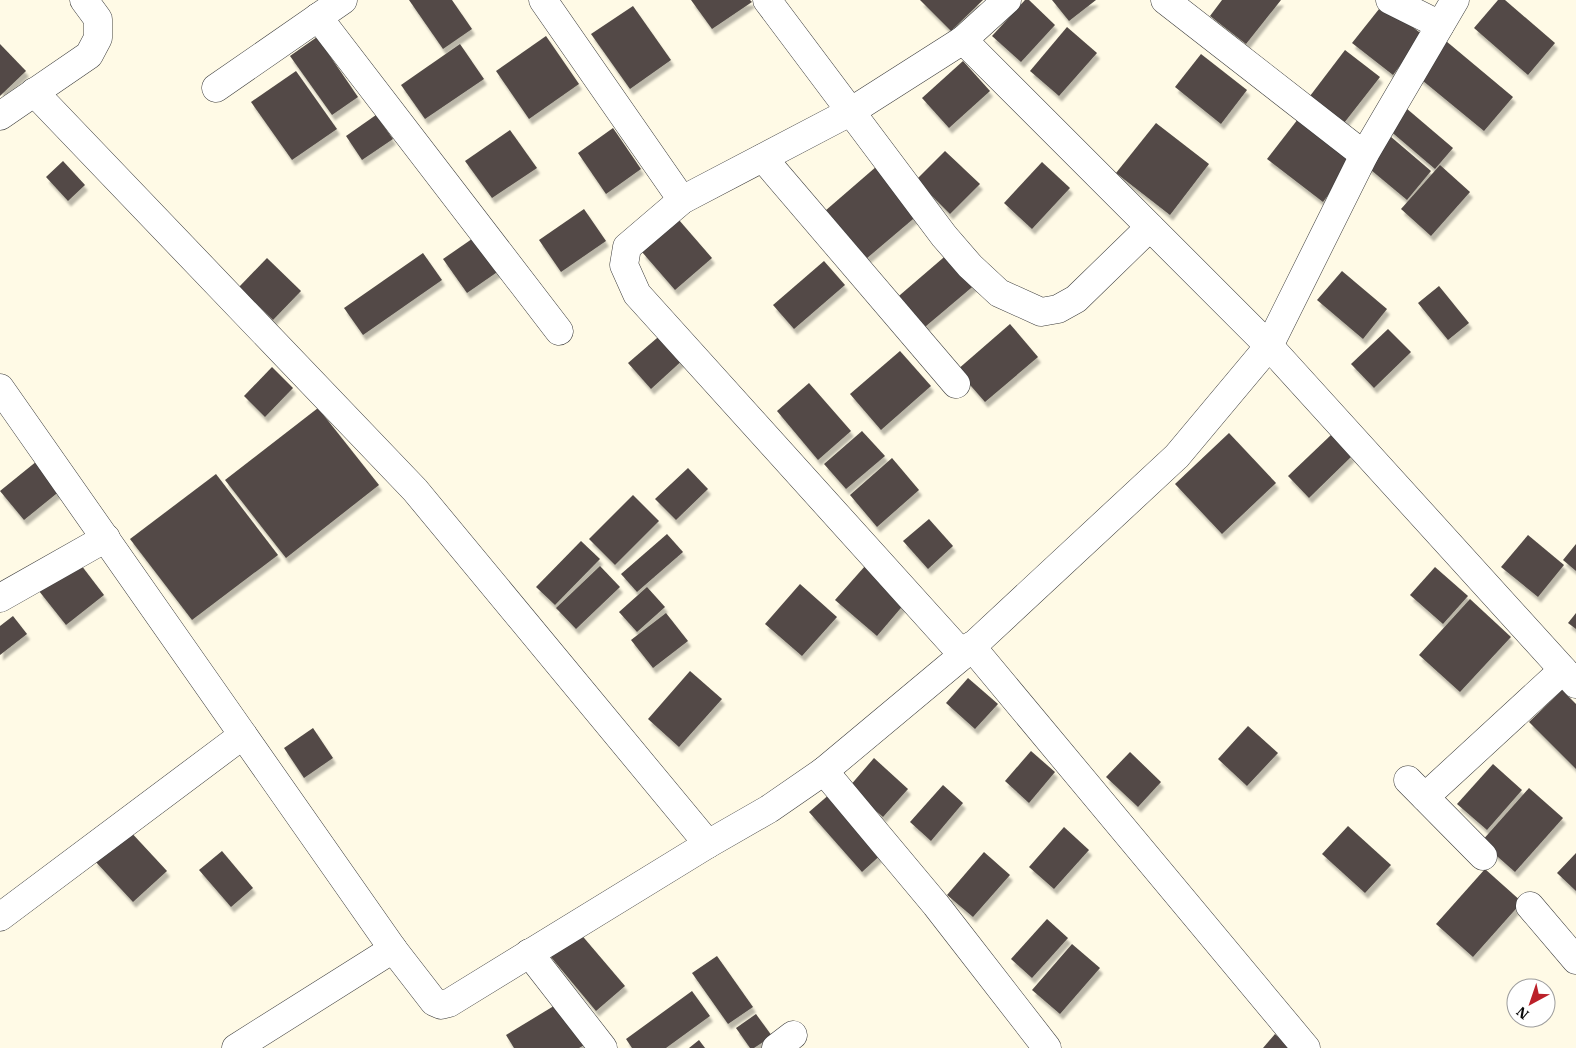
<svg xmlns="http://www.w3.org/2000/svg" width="1576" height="1048" viewBox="0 0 1576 1048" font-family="'IBM Plex Serif',serif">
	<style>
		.building { fill: #524a46; filter: url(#shadow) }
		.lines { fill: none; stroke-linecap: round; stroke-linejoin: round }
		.minor-casing { stroke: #3c3c3c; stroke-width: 29 }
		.minor { stroke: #fff; stroke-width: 28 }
	</style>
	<defs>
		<filter id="shadow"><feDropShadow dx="3" dy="5.5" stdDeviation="1" flood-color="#0004"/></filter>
	</defs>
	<rect width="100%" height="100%" fill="#fffae6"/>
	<g class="building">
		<polygon points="409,0 452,0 472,29 443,49"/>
		<polygon points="691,0 750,0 752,2 712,29"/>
		<polygon points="920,0 983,0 951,31"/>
		<polygon points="1025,0 1029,0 1055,25 1021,62 992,36"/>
		<polygon points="1052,0 1096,0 1069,21"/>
		<polygon points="1222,0 1281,0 1246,44 1210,16"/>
		<polygon points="1498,0 1505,0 1555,43 1528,75 1474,28"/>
		<polygon points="1383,4 1423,35 1393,75 1352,43"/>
		<polygon points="633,6 671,60 630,89 591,34"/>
		<polygon points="1067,27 1097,53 1059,96 1030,71"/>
		<polygon points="546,36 579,84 529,119 496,71"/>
		<polygon points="317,37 358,97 332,115 290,56"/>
		<polygon points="1446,41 1513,97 1484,131 1417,76"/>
		<polygon points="0,44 26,71 0,96"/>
		<polygon points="460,44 484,79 425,119 401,85"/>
		<polygon points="1345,50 1380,77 1344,123 1310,96"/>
		<polygon points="1201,54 1247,90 1221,124 1175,87"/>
		<polygon points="963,61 990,91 949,128 922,98"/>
		<polygon points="296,71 337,129 292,160 251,102"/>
		<polygon points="1406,108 1453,148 1435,169 1388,129"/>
		<polygon points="376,115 393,139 362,160 346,136"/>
		<polygon points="1298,119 1353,162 1323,202 1267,159"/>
		<polygon points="1156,123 1209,164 1170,215 1116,173"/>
		<polygon points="613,128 641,169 606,194 578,153"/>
		<polygon points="510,130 537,168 492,198 465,161"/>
		<polygon points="1390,136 1431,171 1407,200 1365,165"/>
		<polygon points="945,151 980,184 950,214 916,180"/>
		<polygon points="63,161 85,185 68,201 46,177"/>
		<polygon points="1042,162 1070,188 1032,229 1004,203"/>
		<polygon points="1440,165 1470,192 1431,236 1401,209"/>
		<polygon points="877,166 919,214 866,259 825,211"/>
		<polygon points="584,209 606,241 561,272 539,240"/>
		<polygon points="679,220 712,258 675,290 642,252"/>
		<polygon points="482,232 506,266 467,293 443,259"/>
		<polygon points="950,252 977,283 919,332 893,301"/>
		<polygon points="423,253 442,280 363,335 344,308"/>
		<polygon points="267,258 301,291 273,320 239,287"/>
		<polygon points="824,261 845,285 794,329 773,305"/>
		<polygon points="1342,271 1387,309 1363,339 1317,300"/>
		<polygon points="1439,286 1469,323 1448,340 1418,303"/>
		<polygon points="1010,324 1038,357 985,402 957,370"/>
		<polygon points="1388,329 1411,352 1374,388 1351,364"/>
		<polygon points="664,332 686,357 651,389 628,363"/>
		<polygon points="900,351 931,386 881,430 850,394"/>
		<polygon points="272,367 293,388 265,417 244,396"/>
		<polygon points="809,383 851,431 818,460 777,411"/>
		<polygon points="318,408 379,485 286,558 225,480"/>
		<polygon points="862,431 885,456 846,489 824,464"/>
		<polygon points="1229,433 1276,483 1222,534 1175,484"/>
		<polygon points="1331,435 1352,456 1309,498 1288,476"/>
		<polygon points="892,458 919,490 877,527 850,495"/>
		<polygon points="37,461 61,490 24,520 0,491"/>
		<polygon points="688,468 708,489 676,520 655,499"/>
		<polygon points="216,474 278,555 192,620 130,539"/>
		<polygon points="633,495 659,521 615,565 589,539"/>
		<polygon points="929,519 953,546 928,569 903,541"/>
		<polygon points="667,534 683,552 637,592 621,574"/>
		<polygon points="1528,535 1564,565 1538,597 1501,567"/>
		<polygon points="581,541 600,559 555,605 536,587"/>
		<polygon points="1576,544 1576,571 1563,560"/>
		<polygon points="78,561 104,595 66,625 39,591"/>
		<polygon points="600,566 620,587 576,629 556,608"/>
		<polygon points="865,566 906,602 877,636 835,600"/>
		<polygon points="1435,567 1468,596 1443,624 1410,595"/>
		<polygon points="800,584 837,617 802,656 765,624"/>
		<polygon points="647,587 665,607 637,632 619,612"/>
		<polygon points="1470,599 1511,637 1460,692 1419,655"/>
		<polygon points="666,613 688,641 653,668 631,640"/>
		<polygon points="1576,613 1576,629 1568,623"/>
		<polygon points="13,616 27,634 0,655 0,626"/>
		<polygon points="690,671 722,699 679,747 648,719"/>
		<polygon points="968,678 998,704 975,729 946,703"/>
		<polygon points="1562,690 1576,704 1576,769 1529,722"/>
		<polygon points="1248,726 1278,753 1247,786 1218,759"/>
		<polygon points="313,728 333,758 304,778 284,748"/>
		<polygon points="1031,751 1055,772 1029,803 1005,781"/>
		<polygon points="1130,752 1161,782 1138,807 1106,777"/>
		<polygon points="874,758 908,789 883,817 849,787"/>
		<polygon points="1493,764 1522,790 1487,830 1457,804"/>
		<polygon points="943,785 963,803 931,841 910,822"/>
		<polygon points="1529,788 1563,818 1515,872 1481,842"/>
		<polygon points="831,793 884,852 862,872 809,812"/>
		<polygon points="1348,826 1391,865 1365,893 1322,854"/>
		<polygon points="1064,827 1089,850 1054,889 1029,867"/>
		<polygon points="128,829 167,871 133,902 94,860"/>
		<polygon points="222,851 253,888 231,907 199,870"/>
		<polygon points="984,852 1010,875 973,917 947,895"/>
		<polygon points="1576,853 1576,891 1557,873"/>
		<polygon points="1485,869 1522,902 1473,957 1436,924"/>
		<polygon points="1047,919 1068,938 1032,978 1011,959"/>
		<polygon points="579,932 625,986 596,1011 550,956"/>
		<polygon points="1072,944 1100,968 1060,1014 1032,990"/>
		<polygon points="717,956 753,1007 728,1024 692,973"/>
		<polygon points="692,991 710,1016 666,1048 632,1048 626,1039"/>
		<polygon points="562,1001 588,1043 579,1048 514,1048 506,1035"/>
		<polygon points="756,1014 772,1036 754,1048 750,1048 736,1028"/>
		<polygon points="1275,1034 1291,1048 1263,1048"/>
		<polygon points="699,1040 705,1048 689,1048"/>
	</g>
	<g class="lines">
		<g class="minor-casing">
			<g id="minor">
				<polyline points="543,0 682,200"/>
				<polyline points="767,0 944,236 970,266 999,293 1041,312 1058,309 1076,299 1150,227"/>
				<polyline points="1165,0 1364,155"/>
				<polyline points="1390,0 1440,25"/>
				<polyline points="318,17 559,331"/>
				<polyline points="963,40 1269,346 1576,684"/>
				<polyline points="216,88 343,0"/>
				<polyline points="34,92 415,490 708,844 769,809 824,771 963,655 1177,456 1269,346 1364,155 1455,0"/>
				<polyline points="0,116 89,55 98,38 98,19 84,0"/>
				<polyline points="763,158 956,384"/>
				<polyline points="0,388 393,949 434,1002 441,1005 449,1003 708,844"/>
				<polyline points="0,598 106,538"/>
				<polyline points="971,646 1306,1048"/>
				<polyline points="963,655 637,294 624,265 627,247 682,200 850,112 963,40 1007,0"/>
				<polyline points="824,771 936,905 1047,1048"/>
				<polyline points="1408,780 1483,856"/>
				<polyline points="1425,797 1563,670"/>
				<polyline points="1530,906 1576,960"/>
				<polyline points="0,917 243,735"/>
				<polyline points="529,953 603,1048"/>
				<polyline points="236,1048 393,949"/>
				<polyline points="776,1048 793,1035"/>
			</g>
		</g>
		<use href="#minor" class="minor"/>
	</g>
	<g transform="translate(1531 1003) rotate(220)"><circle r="24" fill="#ffffff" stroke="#9d9d9d"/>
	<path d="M0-4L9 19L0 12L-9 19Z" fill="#bb2029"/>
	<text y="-8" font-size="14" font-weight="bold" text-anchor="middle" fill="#090909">N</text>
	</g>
</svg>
